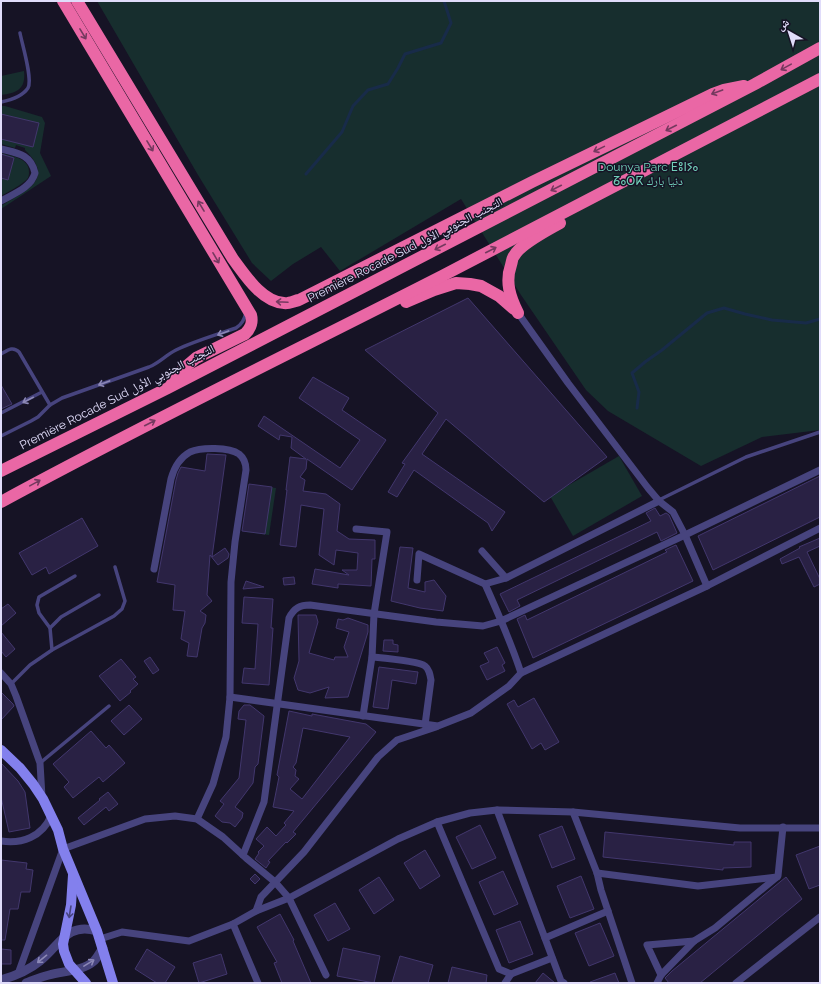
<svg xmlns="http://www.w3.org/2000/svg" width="821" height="984" viewBox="0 0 821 984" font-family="Raleway,'Noto Naskh Arabic','Noto Sans Tifinagh',sans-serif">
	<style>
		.green { fill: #172e2e }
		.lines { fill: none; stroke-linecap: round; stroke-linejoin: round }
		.stream { stroke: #182b49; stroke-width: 3 }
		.building { fill: #292144; stroke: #42376d; fill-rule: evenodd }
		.service { stroke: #47447e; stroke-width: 3.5 }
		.minor { stroke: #47447e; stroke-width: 7 }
		.tertiary { stroke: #47447e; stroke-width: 9 }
		.secondary { stroke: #8380ed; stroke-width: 10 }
		.motorway { stroke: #ea67a5; stroke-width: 12 }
		.oneway { stroke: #75395f }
		.oneway2 { stroke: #8c88b6 }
		.oneway3 { stroke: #47447f }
		.labels { text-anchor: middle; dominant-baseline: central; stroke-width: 3; stroke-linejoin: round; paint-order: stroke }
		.park-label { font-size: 12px; fill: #71d1ba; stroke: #161325 }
		.street-label { font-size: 12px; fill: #e0dcfa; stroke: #161325 }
	</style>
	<rect width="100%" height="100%" fill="#161325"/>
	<g class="green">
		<polygon points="97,1 820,1 820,430 762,437 701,466 608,411 586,390 521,295 461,199 340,271 321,247 293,264 271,281 252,263 198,175"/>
		<path d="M24 71C26 89 17 93 1 95V76Z"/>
		<path d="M1 106H5L42 117 45 123 40 153 51 176 1 209V206C25 191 56 180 25 150V148L16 145 15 148 1 144Z"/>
		<path d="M1 153C11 156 30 158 29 173 29 176 28 179 25 181 18 187 9 191 1 196Z"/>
		<polygon points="619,456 642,496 573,536 550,496"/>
		<polygon points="252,485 276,488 269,535 246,532"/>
	</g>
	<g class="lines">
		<g class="stream">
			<polyline points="306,174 342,132 353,106 368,90 388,84 398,68 405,54 441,43 451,23 444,1"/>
			<polyline points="637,408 639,392 632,373 645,362 662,350 707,313 724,308 745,314 772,320 806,323 820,319"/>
		</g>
	</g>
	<g class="building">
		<polygon points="1,114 39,123 33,147 1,139"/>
		<polygon points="1,154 14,158 8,180 1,178"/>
		<polygon points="468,298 607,457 544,502 446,419 422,454 505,512 492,531 488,523 414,470 397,497 388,492 405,464 402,463 438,413 365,350"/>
		<polygon points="313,377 349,398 342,410 386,440 352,490 307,459 306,469 300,477 305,480 303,491 326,494 340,504 337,531 349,539 375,540 375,559 372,559 371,586 338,584 338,588 312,584 315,569 349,575 342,570 357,570 358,553 336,550 334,565 319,555 324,509 301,505 296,547 280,545 287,490 286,490 290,457 306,459 291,448 292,437 280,435 279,440 258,426 264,416 340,468 360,440 299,398"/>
		<polygon points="1,385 12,404 1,409"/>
		<polygon points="207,454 226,455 212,557 225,548 229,554 228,558 218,565 210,555 207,595 212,601 200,611 206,615 205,623 202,628 197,657 187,656 189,643 181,639 185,611 173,610 175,585 157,582 176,480 178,473 181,467 205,471"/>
		<polygon points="820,476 820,517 713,570 698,536"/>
		<polygon points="249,484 272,487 265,534 242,531"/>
		<polygon points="655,508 660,516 666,513 669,515 677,533 661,541 657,532 517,600 520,606 509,612 500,594 651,521 646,513"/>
		<polygon points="82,518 98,546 49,574 46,567 32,575 19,553"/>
		<polygon points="820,538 820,546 807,552 820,579 820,584 814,587 799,557 782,564 780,559 800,548 799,547"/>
		<polygon points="676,545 693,581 533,658 517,619 525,615 527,620 667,552 665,550"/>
		<polygon points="400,547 413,548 408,588 425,592 425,582 434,580 446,596 443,611 420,608 391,601"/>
		<polygon points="294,577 295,584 284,585 283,578"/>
		<polygon points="246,581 264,587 243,589"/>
		<polygon points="244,597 273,599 271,628 273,628 269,685 242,683 244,668 255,669 258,624 242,623"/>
		<polygon points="8,604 16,613 1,626 1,609"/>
		<polygon points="298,615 316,615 318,622 309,653 334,660 335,657 348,657 344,647 349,632 336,628 338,619 343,620 348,618 368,625 368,632 348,697 325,698 329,687 310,693 298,690 294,678 299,661"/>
		<polygon points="1,632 15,649 6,657 1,651"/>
		<polygon points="384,640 393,640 393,644 398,645 398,652 383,651"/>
		<polygon points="497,647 505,663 502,665 505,671 487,680 480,666 489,662 484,653"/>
		<polygon points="150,657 159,670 153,674 144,661"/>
		<polygon points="121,659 136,677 133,679 138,684 130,691 131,692 120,701 99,676"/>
		<polygon points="379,667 418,672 416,684 392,680 388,709 373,707"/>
		<polygon points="1,692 13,704 14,706 1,720"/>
		<polygon points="534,698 559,742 545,750 541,743 532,749 507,704 514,700 518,707"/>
		<polygon points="129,705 142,719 124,735 111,721"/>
		<polygon points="244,705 250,705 264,716 258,764 255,767 253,783 235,807 243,813 242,818 235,827 230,823 222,822 215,816 224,804 220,801 239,778 246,720 238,719 239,711"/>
		<path d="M289 711 312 716V714L366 724 376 732 293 832 296 834 287 843 286 842 268 861 270 862 266 868 255 859 259 853 258 852 264 846 256 839 267 827 276 836 286 825 284 823 294 811 273 807 279 777 277 775ZM303 728 350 737 302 799 290 789 299 779 295 776 296 770 293 767 296 763Z"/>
		<polygon points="91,731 106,748 109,745 125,763 103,782 99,777 73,798 64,787 69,782 53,764"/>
		<polygon points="1,763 18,781 25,792 30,828 9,832 1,797"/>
		<polygon points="108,792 118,804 109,811 106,807 84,825 78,818 100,800 99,799"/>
		<polygon points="480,825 496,858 472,869 456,837"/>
		<polygon points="562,826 575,859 552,868 539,835"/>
		<polygon points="605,832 734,845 734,842 751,842 751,867 723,868 723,870 603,857"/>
		<polygon points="820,846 820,885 809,889 796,855"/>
		<polygon points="425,850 440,876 420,889 404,863"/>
		<polygon points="1,860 27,863 26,869 33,870 30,892 21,892 18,909 10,909 5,940 1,940"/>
		<polygon points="503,871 518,904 494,915 479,882"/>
		<polygon points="255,874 260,879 255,884 250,879"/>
		<polygon points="581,876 594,909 570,918 557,886"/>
		<polygon points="379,877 394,900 374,914 359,890"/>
		<polygon points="786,877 802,899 700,983 669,983 665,978 672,971"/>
		<polygon points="335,903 350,929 328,941 314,915"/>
		<polygon points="280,914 294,940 293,941 311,983 282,983 274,963 277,962 257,927"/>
		<polygon points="520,921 533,954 509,963 496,930"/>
		<polygon points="600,923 614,956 589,966 575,933"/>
		<polygon points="343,948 380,956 374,983 337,976"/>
		<polygon points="1,949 11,950 11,964 1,964"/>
		<polygon points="147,949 175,967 165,983 157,983 135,969"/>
		<polygon points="221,954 227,974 199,983 193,963"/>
		<polygon points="400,956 433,965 428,983 392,983"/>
		<polygon points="452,967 487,975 486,983 448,983"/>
		<polygon points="543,973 555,983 535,983"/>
		<polygon points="615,973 619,983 590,983 590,982"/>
	</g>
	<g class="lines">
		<g class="service">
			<path d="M1 102C11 100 22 97 28 88 33 79 22 44 20 33"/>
			<path d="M1 354C8 350 13 346 19 352L50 405"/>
			<polyline points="1,413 42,392"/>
			<path d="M1 436 31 421 38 417 50 405 62 398 149 367C159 363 166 355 176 350 195 341 216 335 236 328 242 324 244 320 246 313"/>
			<polyline points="659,500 746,457 820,432"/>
			<polyline points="50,628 39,613 37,605 39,597 75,576"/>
			<polyline points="52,650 50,628 61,617 99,595"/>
			<polyline points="11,684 30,665 52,650 114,616 122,609 125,601 115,567"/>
			<polyline points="40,763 109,706"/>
		</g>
		<g class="minor">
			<path d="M1 149C17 153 31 154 35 173 31 188 13 194 1 201"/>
			<polyline points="518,313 568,383 648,488 659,501 673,512 685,535 707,586"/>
			<polyline points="356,529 387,532 374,614 372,657 363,716"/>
			<polyline points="482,551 506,578"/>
			<path d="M154 569 171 479C174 468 179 458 190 452 201 447 229 447 239 454 244 458 246 463 246 470L235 542 231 582 230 697 226 737 213 784 197 819"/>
			<polyline points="485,584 506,578 659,501"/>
			<path d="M372 657C382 658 418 661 425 666 429 669 430 674 431 680L425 725"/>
			<polyline points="1,673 11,684 16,696 40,763 42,797"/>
			<polyline points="521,673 707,586 820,528"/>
			<path d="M230 697 438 726 471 713 509 686 521 673C511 642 498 613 485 584L419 554 417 580"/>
			<polyline points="497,810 561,981 564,983"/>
			<polyline points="573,812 597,873 601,890 632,983"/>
			<polyline points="437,822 499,969 511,974 552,958"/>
			<path d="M1 841C22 844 42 837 51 816"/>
			<path d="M243 855 264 802 289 618C294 608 300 605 310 605L436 622 483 626 501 621 685 535 820 470"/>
			<polyline points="597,873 698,886 777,877"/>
			<polyline points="256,911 261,897 304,852 378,757 397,740 436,727"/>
			<polyline points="233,924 258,983"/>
			<polyline points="545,938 608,911"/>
			<polyline points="100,939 122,932 189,941 233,924 256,911 289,898 398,839 437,822 470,813 497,810 573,812 740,828 820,828"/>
			<polyline points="18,974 63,849 145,819 175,816 197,819 223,837 246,858 275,882 289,898 326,975"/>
			<polyline points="661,975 647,945 694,941"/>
			<polyline points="505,983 511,974"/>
			<polyline points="657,983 661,975 694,941 715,928 778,876 783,827"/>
			<polyline points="736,983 820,917"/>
		</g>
		<g class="tertiary">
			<path d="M1 980C15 976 29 970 40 961 60 945 67 922 97 931"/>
			<path d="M26 983C34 980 41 977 49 975 64 971 83 971 94 961 98 957 100 952 103 948"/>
		</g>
		<g class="secondary">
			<polyline points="1,750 20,768 33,784 43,799 58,830 63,849 97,931 113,983"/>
			<polyline points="73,875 71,905 63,944 64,951 69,964 86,983"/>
		</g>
		<g class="motorway">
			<path d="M63 1 251 315C253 323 251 328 245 334L196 358 182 370 171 385"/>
			<path d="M77 1 233 259C245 275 262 302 284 303 288 304 294 301 299 300L532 182 713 94 724 90 744 86"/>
			<polyline points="406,302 434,290 456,283 470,284 481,286 499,296 514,309"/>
			<path d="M518 313C510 297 505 282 511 265 512 262 512 258 514 256 520 244 548 230 560 223"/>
			<polyline points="1,471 168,388 755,84 820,48"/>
			<path d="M1 502C146 423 295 351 442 276 568 211 694 145 820 79"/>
		</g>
	</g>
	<defs><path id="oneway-shaft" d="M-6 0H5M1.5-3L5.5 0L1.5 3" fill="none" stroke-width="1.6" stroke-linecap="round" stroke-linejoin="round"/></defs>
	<g class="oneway">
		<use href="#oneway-shaft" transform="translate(83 34) rotate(59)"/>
		<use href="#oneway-shaft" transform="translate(786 67) rotate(151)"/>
		<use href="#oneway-shaft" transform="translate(717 92) rotate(160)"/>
		<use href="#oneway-shaft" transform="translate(671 128) rotate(153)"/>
		<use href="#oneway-shaft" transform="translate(150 146) rotate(59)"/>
		<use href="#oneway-shaft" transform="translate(599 149) rotate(154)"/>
		<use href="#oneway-shaft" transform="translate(556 188) rotate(153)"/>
		<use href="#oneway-shaft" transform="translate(201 206) rotate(-121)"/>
		<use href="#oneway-shaft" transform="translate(440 247) rotate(153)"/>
		<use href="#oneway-shaft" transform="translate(491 250) rotate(-27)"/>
		<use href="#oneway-shaft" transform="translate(216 258) rotate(60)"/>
		<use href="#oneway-shaft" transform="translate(282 302) rotate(-177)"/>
		<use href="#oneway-shaft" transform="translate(150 423) rotate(-27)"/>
		<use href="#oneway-shaft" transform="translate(35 483) rotate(-29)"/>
	</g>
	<g class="oneway2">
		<use href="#oneway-shaft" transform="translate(223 333) rotate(160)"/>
		<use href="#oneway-shaft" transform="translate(104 383) rotate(160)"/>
		<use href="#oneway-shaft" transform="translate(28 400) rotate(153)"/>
		<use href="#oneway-shaft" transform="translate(42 959) rotate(141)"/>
		<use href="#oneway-shaft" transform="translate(89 963) rotate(-31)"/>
	</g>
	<use class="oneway3" href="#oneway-shaft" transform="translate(70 912) rotate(99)"/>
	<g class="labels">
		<g class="park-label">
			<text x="648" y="167">Dounya Parc ⴹⵓⵏⵢⴰ<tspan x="648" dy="14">ⵒⴰⵔⴽ دنيا بارك</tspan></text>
		</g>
		<g class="street-label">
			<text transform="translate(405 250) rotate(-27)">Première Rocade Sud التجنب الجنوبي الأول</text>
			<text transform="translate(117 397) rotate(-27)">Première Rocade Sud التجنب الجنوبي الأول</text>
		</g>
	</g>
	<rect width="821" height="984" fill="none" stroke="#e0dcfa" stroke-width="4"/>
	<g transform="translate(789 32) rotate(321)" stroke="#161325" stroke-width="3" paint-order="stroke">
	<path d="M0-3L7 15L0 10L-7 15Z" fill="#e0dcfa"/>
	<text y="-6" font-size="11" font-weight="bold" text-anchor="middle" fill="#e0dcfa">ش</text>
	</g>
</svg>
